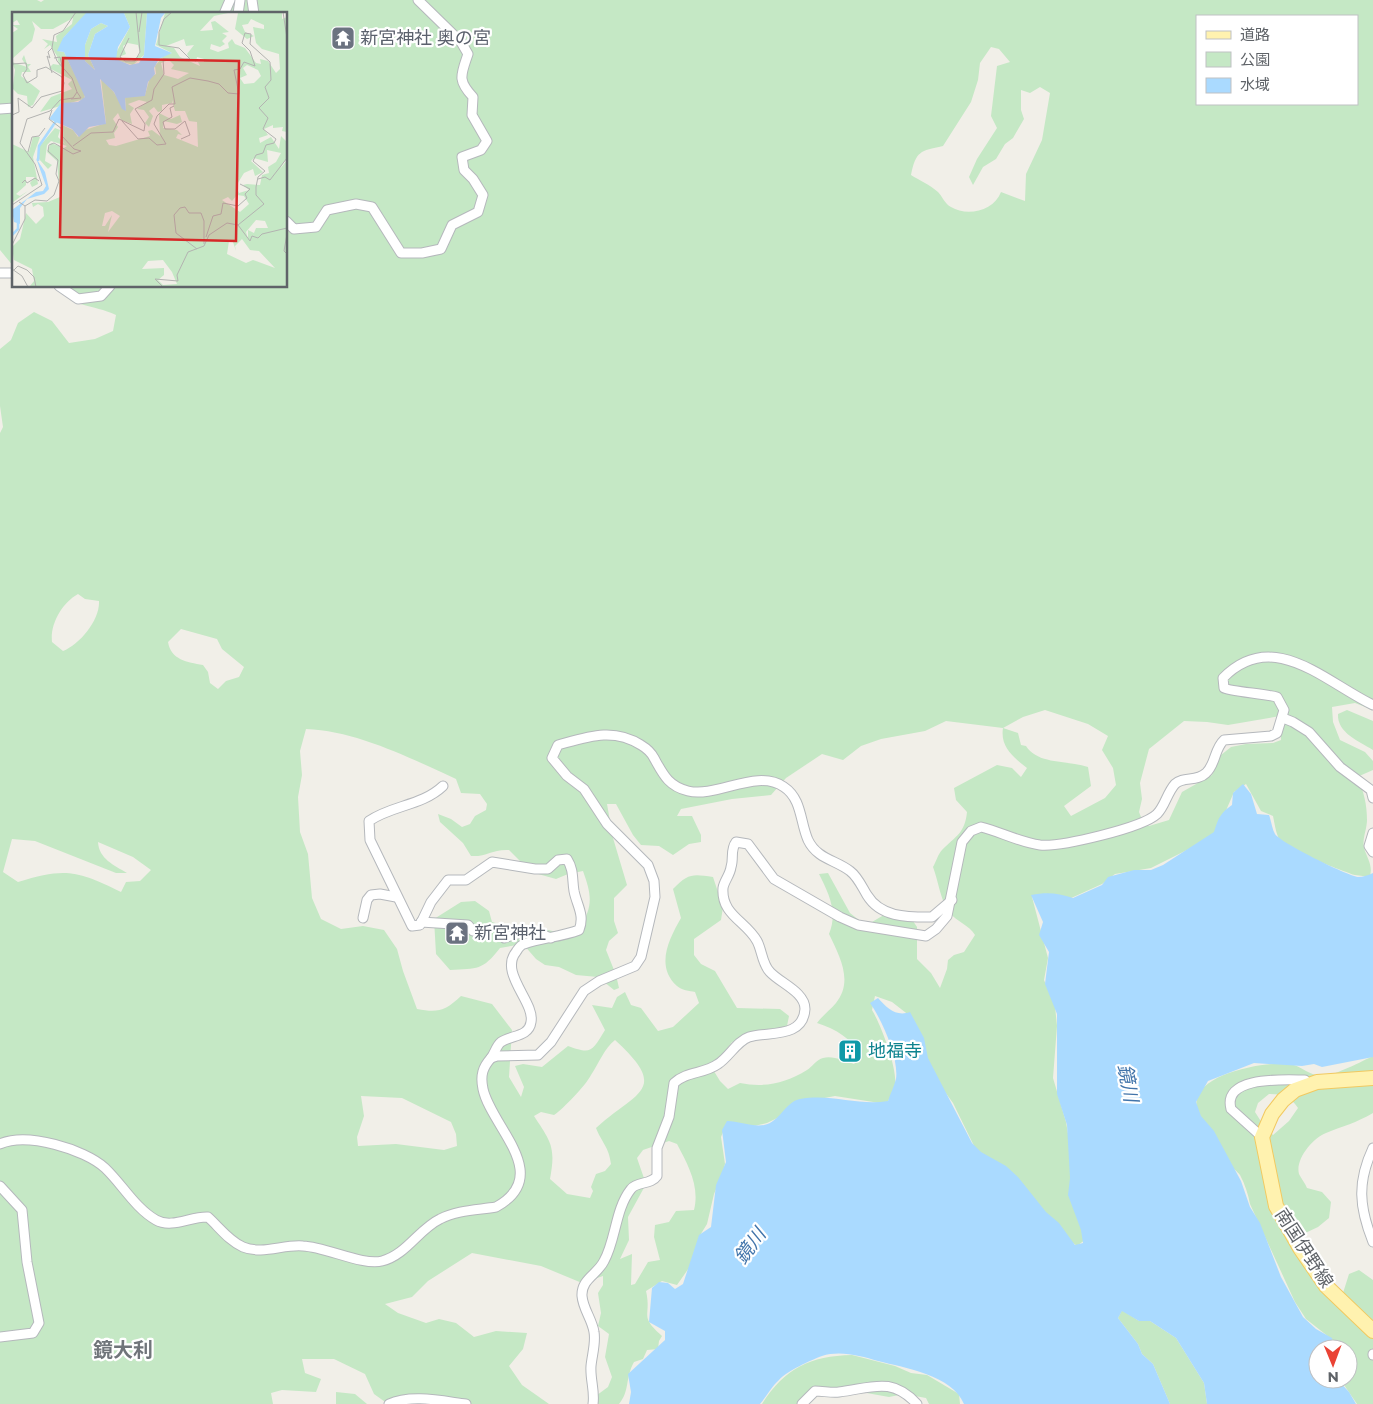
<svg xmlns="http://www.w3.org/2000/svg" width="1373" height="1404" viewBox="0 0 1373 1404" font-family="Montserrat,'Noto Sans JP',sans-serif">
	<style>
		.green { fill: #c5e8c5; fill-rule: evenodd }
		.water { fill: #aadaff }
		.lines { fill: none; stroke-linecap: round; stroke-linejoin: round }
		.street-casing { stroke: #b5b8bc; stroke-width: 11 }
		.primary-casing { stroke: #f2c960; stroke-width: 16 }
		.street { stroke: #fff; stroke-width: 9 }
		.primary { stroke: #fff2af; stroke-width: 14 }
		.labels { text-anchor: middle; dominant-baseline: central; stroke-width: 4.5; stroke-linejoin: round; paint-order: stroke }
		.worship-label { font-size: 18px; fill: #5b616d; stroke: #fff; text-anchor: start }
		.culture-label { font-size: 18px; fill: #0d838f; stroke: #fff; text-anchor: start }
		.street-label { font-size: 18px; fill: #5f6368; stroke: #fff }
		.water-label { font-size: 19px; font-style: italic; fill: #4174aa; stroke: #fff }
		.quarter-label { font-size: 20px; font-weight: bold; fill: #70757a; stroke: #fff }
		.inset-river { fill: none; stroke: #aadaff; stroke-width: 2.5 }
		.inset-road { fill: none; stroke: #b3b3b1; stroke-width: 1 }
		.view { fill: #d62828; fill-opacity: 0.15; stroke: #d62828; stroke-width: 2.5 }
		.inset-edge { fill: none; stroke: #5f6368; stroke-width: 2.5 }
	</style>
	<rect width="100%" height="100%" fill="#f1efe8"/>
	<g class="green">
		<path d="M0 0H37L41 2 44 0H1373V710L1355 703 1332 707 1333 722 1340 740 1365 752 1373 761V770L1357 777C1364 791 1367 805 1367 820 1367 829 1362 839 1364 848 1367 858 1373 865 1370 876 1365 876 1360 876 1355 875 1347 873 1287 849 1283 845 1276 837 1275 825 1273 816L1261 811 1246 784 1234 792 1215 836 1151 868 1115 874 1102 884 1069 899 1032 897 1048 958 1044 980 1055 1006 1057 1026 1053 1078 1066 1122 1086 1239 1077 1246 1064 1236 978 1154 953 1103 940 1085 925 1056 910 1016 892 1002 875 996 872 1010C881 1025 898 1069 895 1086 894 1092 889 1099 886 1104L835 1096 814 1100 767 1123 754 1126 726 1125 721 1137 725 1164 722 1175 714 1194 707 1224 699 1237 691 1265 677 1285 662 1281 646 1291C652 1317 638 1315 662 1336L659 1341 658 1349 647 1350 643 1359 634 1362C625 1378 630 1391 619 1404H593V1398L608 1387 612 1377 605 1357 609 1334 598 1326 601 1313 598 1293 603 1285V1276L582 1283 541 1266 472 1253 428 1281 412 1297 385 1304 398 1313 426 1323 439 1319 456 1323 474 1337 496 1331 527 1333 523 1349 509 1366 522 1385 549 1404H388L374 1394 365 1374 334 1359H302L305 1373 321 1379 316 1392 282 1390 271 1393 273 1404H0V433L3 427 0 406V349L11 340 18 323 34 312 52 321 69 343 95 339 113 331 116 315C92 304 73 308 54 286H286V14H14V267L0 250ZM1197 16H1357V104H1197ZM991 47 999 49 1010 62 997 66 991 116 997 128 977 159 969 177 973 185 983 167 996 159 1005 144 1013 138 1024 119 1021 110V90L1030 93 1040 87 1050 93 1042 140 1026 174 1025 201 1001 192C994 211 967 217 951 207 945 204 942 196 938 192 930 185 919 180 911 175 916 151 920 151 943 146L971 102 978 80 980 63ZM78 594 85 599 99 601C100 620 80 644 63 651L52 642C50 624 62 603 78 594ZM181 629 217 639 222 649 244 667 239 677 226 681 218 689 210 683 208 672 203 665C187 662 171 660 168 642ZM1045 710 1088 724 1108 736 1102 750 1113 768 1116 785 1105 798 1071 816 1064 806 1091 786 1088 767C1068 760 1038 765 1026 746L1021 745 1018 733 1003 728 1023 717ZM1280 716 1281 740 1273 743 1246 744 1231 747 1221 755 1212 775 1182 792 1169 820 1149 826 1143 822 1139 812 1142 799 1140 783 1149 749 1184 721 1207 722 1228 725ZM946 721 1003 728C1000 747 1013 757 1027 768L1021 777 1012 768 997 765 954 788 956 800 967 812C965 833 956 836 942 850 938 854 936 862 933 867 938 880 941 902 949 912 957 922 969 925 975 935L964 952 954 955 948 960 947 969 940 988 931 973 917 959V927L909 915 889 912 872 922 860 921 850 913 828 873 819 874C829 894 838 912 829 934 839 955 854 981 836 1003 830 1010 823 1015 817 1023 836 1029 852 1039 862 1056L854 1064C845 1061 832 1055 823 1058 817 1059 812 1067 807 1070 786 1083 765 1088 740 1083L728 1089 720 1081 712 1068 732 1042 786 1031 789 1016 780 1009 737 1008 715 971 701 964 694 955V939L721 920 723 907 713 877C693 874 688 873 673 889L681 918C669 939 655 966 677 986 681 990 690 991 695 992L699 1003 673 1027 658 1031 641 1008 631 1005 625 992 617 997 612 1008 592 1005 605 1030C592 1051 592 1055 568 1046L542 1067 523 1064 515 1066 524 1087 521 1097 509 1077 512 1030 492 1004 461 996C445 1011 438 1013 417 1009L403 971 397 949 384 930 363 926 341 929 321 919 312 898 308 854 300 832 298 797 302 775 300 751 306 729C357 731 410 758 456 779L461 793 480 794 487 804 486 810 475 816 470 824 462 827 451 819 438 814 440 822 463 843 471 856C487 857 492 849 509 850L531 872 556 879 568 874 583 871C591 894 594 905 580 927L556 932 533 926 513 928 492 922 489 911 475 901 461 902 434 919 436 954 450 970C478 968 482 971 500 948L523 944 536 959 545 965 559 967 576 975 598 977 614 990 619 988 616 975 606 950 609 941 618 933 614 921V898L627 885 613 838 607 804H616L633 835 641 845 659 846 673 855 689 844 701 842V835L692 816H677L681 809 732 799 771 795 786 778 822 754 843 760 861 746 881 739 925 731ZM12 839 35 841 116 873H127C114 865 99 859 98 842L133 857 151 870 140 881 126 882 121 892C78 871 66 867 18 882L3 872ZM615 1040C671 1091 636 1091 596 1128 602 1143 609 1147 611 1164L605 1171 596 1174 591 1187 593 1191 590 1198 567 1194 550 1179C556 1147 551 1142 534 1116L541 1112 554 1115C563 1109 586 1085 591 1075 599 1063 604 1049 615 1040ZM361 1096 402 1098 451 1122 456 1134 457 1146 444 1150 396 1144 358 1146 357 1137 364 1116ZM669 1141 677 1144C688 1165 700 1186 694 1210L676 1211 669 1222 655 1225 654 1237 660 1260 648 1262 635 1284 631 1285 632 1254 620 1259 629 1240 628 1217 646 1184 637 1158 643 1150Z"/>
		<path d="M1347 710 1373 721V750C1359 741 1337 733 1338 714Z"/>
		<path d="M1373 1056V1113C1356 1123 1343 1126 1326 1133 1313 1138 1295 1159 1299 1174 1301 1178 1305 1183 1307 1188L1322 1192 1331 1202 1329 1218 1318 1227 1299 1236 1308 1264 1343 1293 1349 1274 1359 1270 1373 1280V1404H1357L1340 1379H1348V1349H1333L1334 1341 1306 1319 1295 1302 1250 1204C1248 1194 1245 1184 1240 1175 1237 1171 1232 1168 1230 1164 1223 1152 1218 1137 1209 1127 1203 1121 1199 1119 1197 1109 1188 1074 1266 1061 1289 1064 1301 1065 1310 1077 1324 1076 1335 1075 1363 1061 1373 1056ZM1269 1094C1283 1094 1290 1096 1298 1108L1289 1121 1273 1135 1262 1123 1255 1112 1258 1103Z"/>
		<polygon points="1122,1310 1139,1321 1150,1321 1176,1338 1204,1383 1207,1404 1170,1404 1153,1364 1142,1354 1138,1344 1118,1318"/>
		<path d="M852 1355 895 1366 911 1373 927 1375 959 1394 960 1404H929L926 1398 904 1394 889 1397 833 1387 813 1397 807 1404H762C785 1368 810 1356 852 1355Z"/>
		<polygon points="336,1392 355,1394 367,1404 336,1404"/>
	</g>
	<path class="water" d="M1243 784 1251 794 1257 814 1269 815C1271 820 1272 829 1275 834 1281 843 1346 875 1358 877 1363 877 1369 875 1373 873V1057L1322 1067 1314 1064 1302 1066 1254 1063 1208 1081 1196 1102 1201 1116 1214 1131 1241 1181 1250 1207 1260 1223 1281 1277 1303 1317 1316 1329 1332 1338 1335 1349H1318V1379H1337L1349 1392 1356 1404H1207L1204 1383 1176 1338 1150 1321H1139L1122 1311 1118 1318 1138 1344 1142 1354 1153 1364 1170 1404H964C952 1375 905 1368 878 1361 861 1356 840 1350 822 1356 811 1360 787 1371 779 1380 771 1387 767 1396 760 1404H629L631 1392 628 1374 665 1340V1331L649 1322 652 1288 659 1282 668 1283 675 1289 683 1284 699 1235 711 1227 716 1185 726 1162 722 1130 727 1121C739 1121 752 1127 764 1125 780 1122 785 1102 800 1099 831 1093 858 1106 888 1101 890 1094 894 1087 896 1079 899 1058 882 1020 870 1003L878 998C887 1008 896 1017 910 1012L924 1038 928 1058 972 1143 981 1152 1006 1166 1018 1177 1046 1212 1059 1223 1075 1245 1083 1243 1081 1230 1068 1195 1070 1178 1067 1125 1057 1094V1014L1045 984 1049 952 1039 935 1043 922 1031 895C1047 892 1058 893 1073 898L1102 885 1108 877 1134 870H1151L1163 865 1214 832C1218 819 1220 813 1232 805L1233 793Z"/>
	<g class="lines">
		<g class="street-casing">
			<g id="street">
				<polyline points="252,0 254,14"/>
				<polyline points="224,14 230,0"/>
				<polyline points="238,14 240,0"/>
				<polyline points="0,109 14,108"/>
				<path d="M286 221 294 229 316 227 327 210 356 204 372 207 401 253H422L441 249 452 225 478 212 483 195 473 179 464 170 462 157 481 150 487 141 472 115 473 97C457 80 461 75 468 54L461 42 418 0"/>
				<polyline points="0,273 14,273"/>
				<polyline points="59,286 78,299 101,296 110,286"/>
				<polyline points="1283,718 1293,722 1309,732 1340,767 1371,790 1373,798"/>
				<polyline points="1373,833 1369,846 1373,852"/>
				<polyline points="363,918 367,900 371,895 380,894 396,897"/>
				<polyline points="421,922 468,925 473,931"/>
				<path d="M504 938C524 931 530 930 551 938"/>
				<path d="M491 1058 497 1056 538 1055 551 1042 584 991 599 981 635 966 641 957 655 897 654 881 648 865 607 824 584 789 567 776 552 758 558 745C587 737 613 727 641 745 646 748 651 752 654 758 663 774 668 786 688 791 717 798 757 768 784 787 802 799 800 822 808 840 817 859 836 860 850 871 858 877 862 887 867 895 881 918 908 917 932 917L952 900"/>
				<path d="M1262 1137 1231 1109C1222 1075 1286 1080 1305 1080L1308 1084"/>
				<path d="M0 1144C27 1132 84 1149 105 1168 122 1184 135 1208 156 1220 172 1229 191 1216 208 1217 219 1227 229 1241 243 1247 262 1255 284 1244 303 1246 326 1247 363 1266 382 1261 406 1255 419 1229 440 1219 457 1210 478 1210 496 1207 554 1175 491 1127 483 1089 480 1075 483 1067 491 1058 495 1053 496 1046 501 1042 511 1035 529 1037 531 1022 535 1002 499 973 516 952 518 949 520 945 524 944 540 938 561 937 579 930 585 915 577 906 574 891 572 879 574 870 567 859L558 860 548 869H535L492 862 466 880H448L431 902 420 925 412 926 370 840 369 821C392 805 422 806 443 786"/>
				<path d="M1373 1148C1357 1182 1359 1207 1373 1242"/>
				<polyline points="0,1186 22,1210 27,1262 39,1323 33,1333 0,1337"/>
				<polyline points="1373,1354 1373,1355"/>
				<path d="M389 1404C411 1394 442 1401 466 1404"/>
				<path d="M593 1404C595 1391 590 1379 591 1366 592 1355 596 1343 594 1332 592 1319 583 1309 582 1296 581 1279 598 1274 604 1261 616 1240 615 1209 631 1189 637 1181 651 1185 657 1176V1148L669 1117 674 1083C687 1071 704 1074 718 1064 729 1057 737 1041 749 1037 768 1031 803 1039 805 1009 805 992 780 983 770 972 762 964 762 950 757 941 746 921 721 915 723 888 724 881 730 875 731 867 734 858 730 850 736 842L748 844 774 879 840 917 858 925 926 936 936 929 947 916 962 842 971 831 981 827C1001 832 1019 842 1040 845 1061 847 1142 828 1157 814 1165 806 1167 793 1175 784 1183 776 1197 782 1206 773 1216 764 1214 749 1224 740L1271 736 1277 733 1284 710 1277 697C1266 694 1228 691 1224 688L1223 678C1273 627 1325 682 1373 705"/>
				<path d="M802 1404 815 1391C823 1391 832 1393 839 1392 872 1388 891 1376 917 1404"/>
			</g>
		</g>
		<g class="primary-casing">
			<polyline id="primary" points="1373,1078 1317,1082 1295,1090 1283,1100 1272,1114 1262,1137 1276,1206 1300,1248 1326,1286 1373,1331"/>
		</g>
		<use href="#street" class="street"/>
		<use href="#primary" class="primary"/>
	</g>
	<defs>
		<g id="temple-square" transform="scale(1.25)"><rect x="-9" y="-9" width="18" height="18" rx="4" fill="#6b7280" stroke="#fff"/><path d="M0-6L5-2H3V0L6.5 2.5H4V6H1.5V3h-3V6H-4V2.5H-6.5L-3 0V-2H-5Z" fill="#fff"/></g>
		<g id="building-square" transform="scale(1.25)"><rect x="-9" y="-9" width="18" height="18" rx="4" fill="#0f9aa8" stroke="#fff"/><path d="M-4-6H4V6H1V3H-1V6H-4ZM-2.5-4.3h1.7v1.8h-1.7ZM.8-4.3h1.7v1.8H.8ZM-2.5-1h1.7V.8h-1.7ZM.8-1h1.7V.8H.8Z" fill="#fff"/></g>
	</defs>
	<g fill-rule="evenodd">
		<use href="#temple-square" x="343" y="38"/>
		<use href="#temple-square" x="457" y="933"/>
		<use href="#building-square" x="850" y="1051"/>
	</g>
	<g class="labels">
		<g class="worship-label">
			<text x="360" y="38">新宮神社 奥の宮</text>
			<text x="474" y="933">新宮神社</text>
		</g>
		<g class="culture-label">
			<text x="868" y="1051">地福寺</text>
		</g>
		<g class="street-label">
			<text transform="translate(1304 1248) rotate(57)">南国伊野線</text>
		</g>
		<g class="water-label">
			<text transform="translate(1128 1083) rotate(79)">鏡川</text>
			<text transform="translate(750 1246) rotate(-54)">鏡川</text>
		</g>
		<g class="quarter-label">
			<text x="123" y="1350">鏡大利</text>
		</g>
	</g>
	<g transform="translate(12 12)">
		<rect width="275" height="275" fill="#f1efe8"/>
		<path d="M0 1H75L52 25 46 39 52 40 73 83 72 87 28 100 39 85 60 77 56 72 60 68 37 56 41 52 47 53 45 44 38 33 32 37 36 32 30 27 45 30 44 24 60 12 61 6 41 17H29L20 9 23 17 20 29 0 47V21L6 17 0 13H8L5 8 0 11ZM112 1H135L132 43 121 53 104 48V41L118 15ZM116 31 126 33 128 42 120 49 107 45 114 42 111 34ZM153 1H216L202 4 188 19 201 18 199 10 203 9 217 20 210 21 215 24 210 29 213 32 208 35 199 32 198 37 206 40 217 36 216 31 220 27 223 32 233 36 244 51 249 52 248 47 256 49 264 61 268 57 267 42 250 37 244 31 241 15 252 17V13L239 7 236 12 230 13 233 20 242 24 235 27 223 17 226 1H270V7L275 5V120L270 119 271 115 261 116V113L252 117 256 123 247 126 248 131 259 125 267 137 269 124 274 129 275 124V145L268 157 275 148V274H18L22 269 20 257 2 248 0 235 8 227 14 201 24 212 32 204 31 195 26 192 21 195 20 191 36 190 48 185 45 149 35 140 39 131 52 136 55 134 39 129 35 133 33 149 40 153 36 157 27 147V135L43 116 48 118 46 125 54 133 49 127 50 113 61 118 66 125 70 119 94 111 89 67 101 79 114 99 113 85 133 83 138 65 144 62 143 54 152 43 160 41 144 33ZM172 27 174 34 182 33 175 42 177 46 184 50 185 45 192 47V50H186L188 54 168 45 162 36 154 34ZM157 48 162 53 159 57 177 61 166 67 152 63 149 51ZM235 53 246 58 249 64 242 71 232 72 228 66 235 63 231 56ZM127 88 135 90 125 97 132 98 137 105 133 111 137 115 141 104 137 99 142 95 146 100 150 99V93L160 91V88L163 99H173L177 109 185 110 186 135 164 126 166 122 170 123 165 118 151 116 152 109 165 112 170 110 168 103 159 107 147 101 148 124 140 118 136 119 138 124 104 134 97 133 94 128 103 126 102 121 106 115 101 107 106 101 109 108 120 112 118 102 122 96 116 92ZM255 138 269 141 264 150 256 155 257 161 250 163 248 173 235 172 231 173 237 178 227 181 224 174 232 161 241 157 243 164 251 160 239 149 242 146 256 150ZM225 183 232 184 237 192 228 200 210 188 216 185 220 189ZM100 199 108 204 96 220 100 203 93 214H90L93 201ZM244 208 253 209 256 216H244L242 221 236 218V227L234 220ZM230 227 238 238 247 239 263 256 241 248 234 251 215 242 217 229 221 230 224 239 223 234ZM151 248 160 260 165 272 151 273 146 268 152 263V256L130 257 136 249ZM89 11 96 14 83 22 76 43 83 58 73 49V33L79 17ZM12 43 15 52H19L16 55 19 60H10L9 64 28 79 21 93 16 95 15 84 6 82 1 77 0 81 3 58 0 50 15 55 10 47ZM21 125H28L21 145 26 172 20 175 18 171 23 165H14V173L4 182 8 184 16 179 0 191V132L17 140Z" fill="#c5e8c5" fill-rule="evenodd"/>
		<path d="M74 1H112L118 15 106 35 104 47 118 53 127 51 132 43 135 1H153L149 6 143 34 160 41 147 47 142 56 143 62 136 70 133 84 113 86 114 99 110 97 102 80 88 67 94 112 77 115 67 125 60 117 37 107 49 91 66 90 73 85 52 40 45 39 51 26ZM89 11 96 14 83 22 76 43 83 58 73 49V33L79 17ZM24 146 33 160 37 177 32 182 15 187 8 196V212L2 210 0 198 24 180 31 179 34 174Z" fill="#aadaff" fill-rule="evenodd"/>
		<path class="inset-river" d="M26 149 27 134 44 109M0 223 6 217V209"/>
		<path class="inset-road" d="M271 0 275 26M127 20 130 0M117 26 108 45 113 49H123L128 40 124 0M42 46 48 45 50 54M0 52 14 51 15 57 11 63 15 71 25 65V58L34 55 50 65 52 71 50 79 29 85 20 96 6 86 7 100 0 103M40 61 35 44 38 46 36 40 40 36M59 87 69 86 65 80M163 92 160 75 178 66 196 69 207 72 216 81 227 82 222 58 228 57 232 50 243 54 238 39 230 31 233 21 239 22 238 32 258 50 259 68 253 75 257 86 247 96 256 106 251 117 264 127 262 131 254 133 251 141 244 143 241 149 253 159 246 165 244 175V183L252 192 226 213M162 94 158 96 160 105 151 110 153 117H163L173 109 178 123 169 127M110 109 126 127 137 126 145 133 154 132 142 112 145 104 157 92H163M61 134 79 121 101 120 107 107 132 119 133 112 123 97 140 88 142 77 152 62 151 47H178L167 36 147 33V20L152 7 160 0M16 140 20 125 27 124 33 116M246 167 253 165 258 168 275 146M10 171 13 168 15 171 23 166 27 169M0 193 30 173 23 152 8 131 15 107 38 99 48 88 61 86 65 80 60 66 45 49 40 36 42 23 51 19 64 0M13 194 23 188 35 189 42 183 47 169 44 162 46 148 36 139 37 133 42 131 61 142 69 139 62 137 50 124V117L37 107 40 98M275 222 272 239 275 242M194 225 201 204 209 202 211 191 226 194 235 186 233 182 238 177 228 172M0 233 13 207V194L7 190M185 237 164 221 162 203 168 196 173 195 177 201H189L192 209V232M0 257 10 264 16 275M2 258 6 254 15 258 22 265 24 275M151 275 143 267 166 269 165 263 176 240 192 234 197 223 215 211 226 213 238 229 240 224 246 226 250 222 275 216"/>
		<path class="view" d="M51 46 227 49 224 229 48 225Z"/>
		<rect width="275" height="275" class="inset-edge"/>
	</g>
	<rect x="1196" y="15" width="162" height="90" fill="#ffffff" stroke="#bfc1c3"/>
	<rect x="1206" y="31" width="25" height="8" fill="#fff2af" stroke="#bfc1c3"/>
	<text x="1240" y="40" font-size="15" fill="#5f6368">道路</text>
	<rect x="1206" y="52" width="25" height="15" fill="#c5e8c5" stroke="#bfc1c3"/>
	<text x="1240" y="65" font-size="15" fill="#5f6368">公園</text>
	<rect x="1206" y="78" width="25" height="15" fill="#aadaff" stroke="#bfc1c3"/>
	<text x="1240" y="90" font-size="15" fill="#5f6368">水域</text>
	<g transform="translate(1333 1364) rotate(179)"><circle r="24" fill="#ffffff" stroke="#bfc1c3"/>
	<path d="M0-4L9 19L0 12L-9 19Z" fill="#ea4335"/>
	<text y="-8" font-size="14" font-weight="bold" text-anchor="middle" fill="#5f6368">N</text>
	</g>
</svg>
